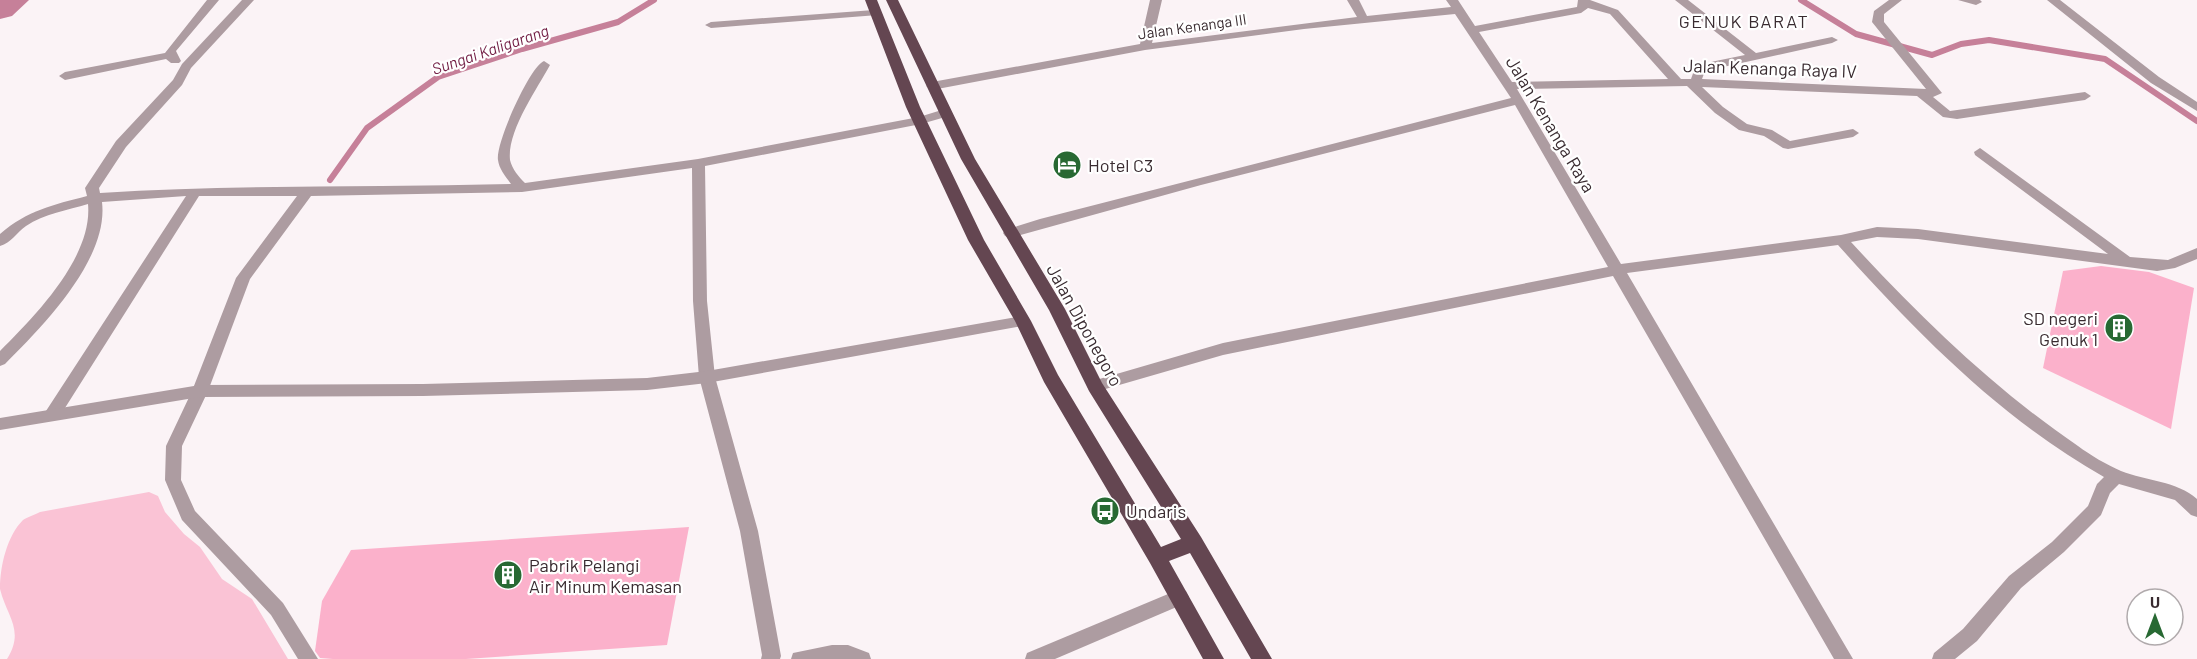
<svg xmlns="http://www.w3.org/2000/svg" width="2197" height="659" viewBox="0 0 2197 659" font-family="Barlow,sans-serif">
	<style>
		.green { fill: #fac3d5 }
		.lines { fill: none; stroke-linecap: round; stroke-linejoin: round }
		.stream { stroke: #c68099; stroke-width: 6 }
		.river { fill: #c68099; fill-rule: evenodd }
		.building { fill: #fbb1cb }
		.minor { fill: #ad9ca1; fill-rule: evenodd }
		.tertiary { fill: #ad9ca1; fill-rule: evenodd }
		.trunk { fill: #644651; fill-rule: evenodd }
		.labels { text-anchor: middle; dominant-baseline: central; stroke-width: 4.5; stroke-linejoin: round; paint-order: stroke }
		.far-street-label { font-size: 15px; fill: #392b30; stroke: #fff }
		.far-water-label { font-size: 16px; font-style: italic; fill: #721e44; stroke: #fff }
		.far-quarter-label { font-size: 18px; letter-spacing: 1.5px; fill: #392b30; stroke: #fff }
		.street-label { font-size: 18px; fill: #392b30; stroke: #fff }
		.poi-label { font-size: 18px; fill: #392b30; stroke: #fff; text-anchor: start }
	</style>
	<rect width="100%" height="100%" fill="#fbf3f6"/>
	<path class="green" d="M149 492 158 496 165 512 184 534 200 547 222 579 252 599 288 659H7C25 630 7 617 0 589 0 566 7 536 23 520 27 517 35 515 40 512Z"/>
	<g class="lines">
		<g class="stream">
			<polyline points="1801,0 1856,34 1932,55 1961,44 1989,40 2105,59 2197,121"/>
			<polyline points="330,180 367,128 438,77 522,49 618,22 654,0"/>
		</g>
		<polygon class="river" points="0,0 29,0 12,16 0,19"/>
	</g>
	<g class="building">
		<polygon points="2101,266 2149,272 2194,288 2171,429 2043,368 2063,271"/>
		<polygon points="689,527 667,645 466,659 333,659 320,658 315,651 322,601 351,550"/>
	</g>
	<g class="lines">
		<g class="minor">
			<polygon points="207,0 219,0 176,51 181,61 179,63 171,63 166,59 65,80 59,76 65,72 165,53"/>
			<path d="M242 0H254L191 68 182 85 126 147 99 188 100 193C237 184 374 188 511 184 506 177 499 169 498 160 495 144 530 66 544 61L550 65C537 89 507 131 510 160 512 169 519 177 525 183L698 159 919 117 945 109 949 110 951 113 949 116 921 124 705 166 707 301 715 377 758 531 781 656 780 659H761L762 655 740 531 699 377 693 301 692 168 522 192 311 196 250 279 208 391 182 446 181 480 195 511 283 603 318 659H298L271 615 182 520 165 480 166 446 192 391 236 278 297 196H199L58 419 52 421 46 419 44 415 46 411 186 196 102 202C109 259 43 326 5 364L0 366V351C35 316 93 257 88 204 68 210 44 214 26 226 17 232 11 243 0 246V234C28 210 53 205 87 196L85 188 116 141 173 80 182 64Z"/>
			<path d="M1150 0H1162L1152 43 1357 17 1347 0H1359L1367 16 1451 7 1446 0H1458L1475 26 1577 7 1578 0H1590L1618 10 1681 79H1691L1696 65 1745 55 1675 0H1688L1756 53 1832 37 1838 40 1832 43 1705 71 1702 79 1926 89 1872 22 1874 11 1889 0H1902L1884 14V22L1942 93 1933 97 1950 111 2085 92 2091 96 2085 100 1957 119 1943 117 1917 96 1702 87 1723 107 1747 124 1772 130 1790 141 1853 129 1859 133 1853 137 1788 149 1783 148 1764 136 1739 130 1715 113 1687 86 1517 89 1621 264 1841 235 1877 227 1918 229 2108 254 1975 155 1974 152 1980 148 2130 257 2168 260 2197 248V259L2175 268 2157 271 1918 239 1877 237 1851 242C1920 317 1994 389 2078 446 2090 455 2107 465 2121 471 2146 481 2177 481 2197 499V517L2191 515 2175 500 2119 484 2110 493 2101 515 2064 552 2021 588 1977 641 1955 659H1932L1934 653 1963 629 2009 576 2052 542 2088 506 2097 484 2104 477C2001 419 1916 332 1838 245L1627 273 1853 659H1834L1613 276 1223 355 1095 392 1089 390 1087 386 1089 382 1223 343 1608 267 1515 105 1201 185 1010 238 1005 236 1003 233 1005 230 1040 219 1511 98 1455 14 1304 29 1145 50 932 90 926 86 932 82 1140 44ZM1588 8 1610 14 1668 79 1512 82 1479 32 1581 13Z"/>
			<polygon points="1958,0 1980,0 1982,2 1976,5"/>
			<polygon points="2047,0 2060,0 2159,77 2197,102 2197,111 2151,83"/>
			<polygon points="874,10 880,13 878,15 711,28 705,25 711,22"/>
			<polygon points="1180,589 1186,591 1189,597 1186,603 1055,659 1025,659 1027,653"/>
			<polygon points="832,645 848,645 869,653 871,659 791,659 793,653"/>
		</g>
		<polygon class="tertiary" points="1023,316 1028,317 1030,321 1028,325 707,383 647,390 423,396 200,397 0,430 0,418 200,385 423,384 647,378 707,371"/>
		<polygon class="trunk" points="865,0 877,0 920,107 984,240 1031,321 1058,375 1161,547 1181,539 1089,391 1049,310 961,159 886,0 898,0 975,159 1065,309 1102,383 1201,537 1272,659 1251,659 1190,553 1169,561 1224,659 1203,659 1150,563 1044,382 1015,321 968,240 906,107"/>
	</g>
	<defs>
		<g id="hotel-disc" transform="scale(1.5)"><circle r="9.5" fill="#286933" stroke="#fff"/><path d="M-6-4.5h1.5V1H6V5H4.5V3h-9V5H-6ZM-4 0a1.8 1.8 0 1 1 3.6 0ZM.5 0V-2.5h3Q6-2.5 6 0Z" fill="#fff"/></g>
		<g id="building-disc" transform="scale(1.5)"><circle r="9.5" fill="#286933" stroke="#fff"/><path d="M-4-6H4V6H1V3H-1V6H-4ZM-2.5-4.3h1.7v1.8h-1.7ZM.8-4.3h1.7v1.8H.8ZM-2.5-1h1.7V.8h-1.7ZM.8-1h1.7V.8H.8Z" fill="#fff"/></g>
		<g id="bus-disc" transform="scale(1.5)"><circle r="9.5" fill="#286933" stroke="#fff"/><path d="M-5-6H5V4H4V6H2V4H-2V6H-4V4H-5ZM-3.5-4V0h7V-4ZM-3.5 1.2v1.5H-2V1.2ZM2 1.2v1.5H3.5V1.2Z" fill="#fff"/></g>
	</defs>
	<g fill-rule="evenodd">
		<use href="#hotel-disc" x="1067" y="165"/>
		<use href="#building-disc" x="2119" y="328"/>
		<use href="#bus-disc" x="1105" y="511"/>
		<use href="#building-disc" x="508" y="575"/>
	</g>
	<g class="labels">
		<g class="far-street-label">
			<text transform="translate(1192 26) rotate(-8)">Jalan Kenanga III</text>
		</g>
		<g class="far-water-label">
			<text transform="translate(490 49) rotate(-19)">Sungai Kaligarang</text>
		</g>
		<g class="far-quarter-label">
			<text x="1744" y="21">GENUK BARAT</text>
		</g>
		<g class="street-label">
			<text transform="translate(1770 68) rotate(2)">Jalan Kenanga Raya IV</text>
			<text transform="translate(1551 124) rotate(59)">Jalan Kenanga Raya</text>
			<text transform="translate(1085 325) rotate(61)">Jalan Diponegoro</text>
		</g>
		<g class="poi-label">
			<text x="1088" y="165">Hotel C3</text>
			<text x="2098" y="318" text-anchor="end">SD negeri<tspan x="2098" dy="21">Genuk 1</tspan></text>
			<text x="1126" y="511">Undaris</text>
			<text x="529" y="565">Pabrik Pelangi<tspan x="529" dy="21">Air Minum Kemasan</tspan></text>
		</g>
	</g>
	<g transform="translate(2155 617)"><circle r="28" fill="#ffffff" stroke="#b0aaac" stroke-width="1.5"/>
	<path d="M0-4.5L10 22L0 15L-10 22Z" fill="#286933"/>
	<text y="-9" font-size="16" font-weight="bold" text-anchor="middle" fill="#392b30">U</text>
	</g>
</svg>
